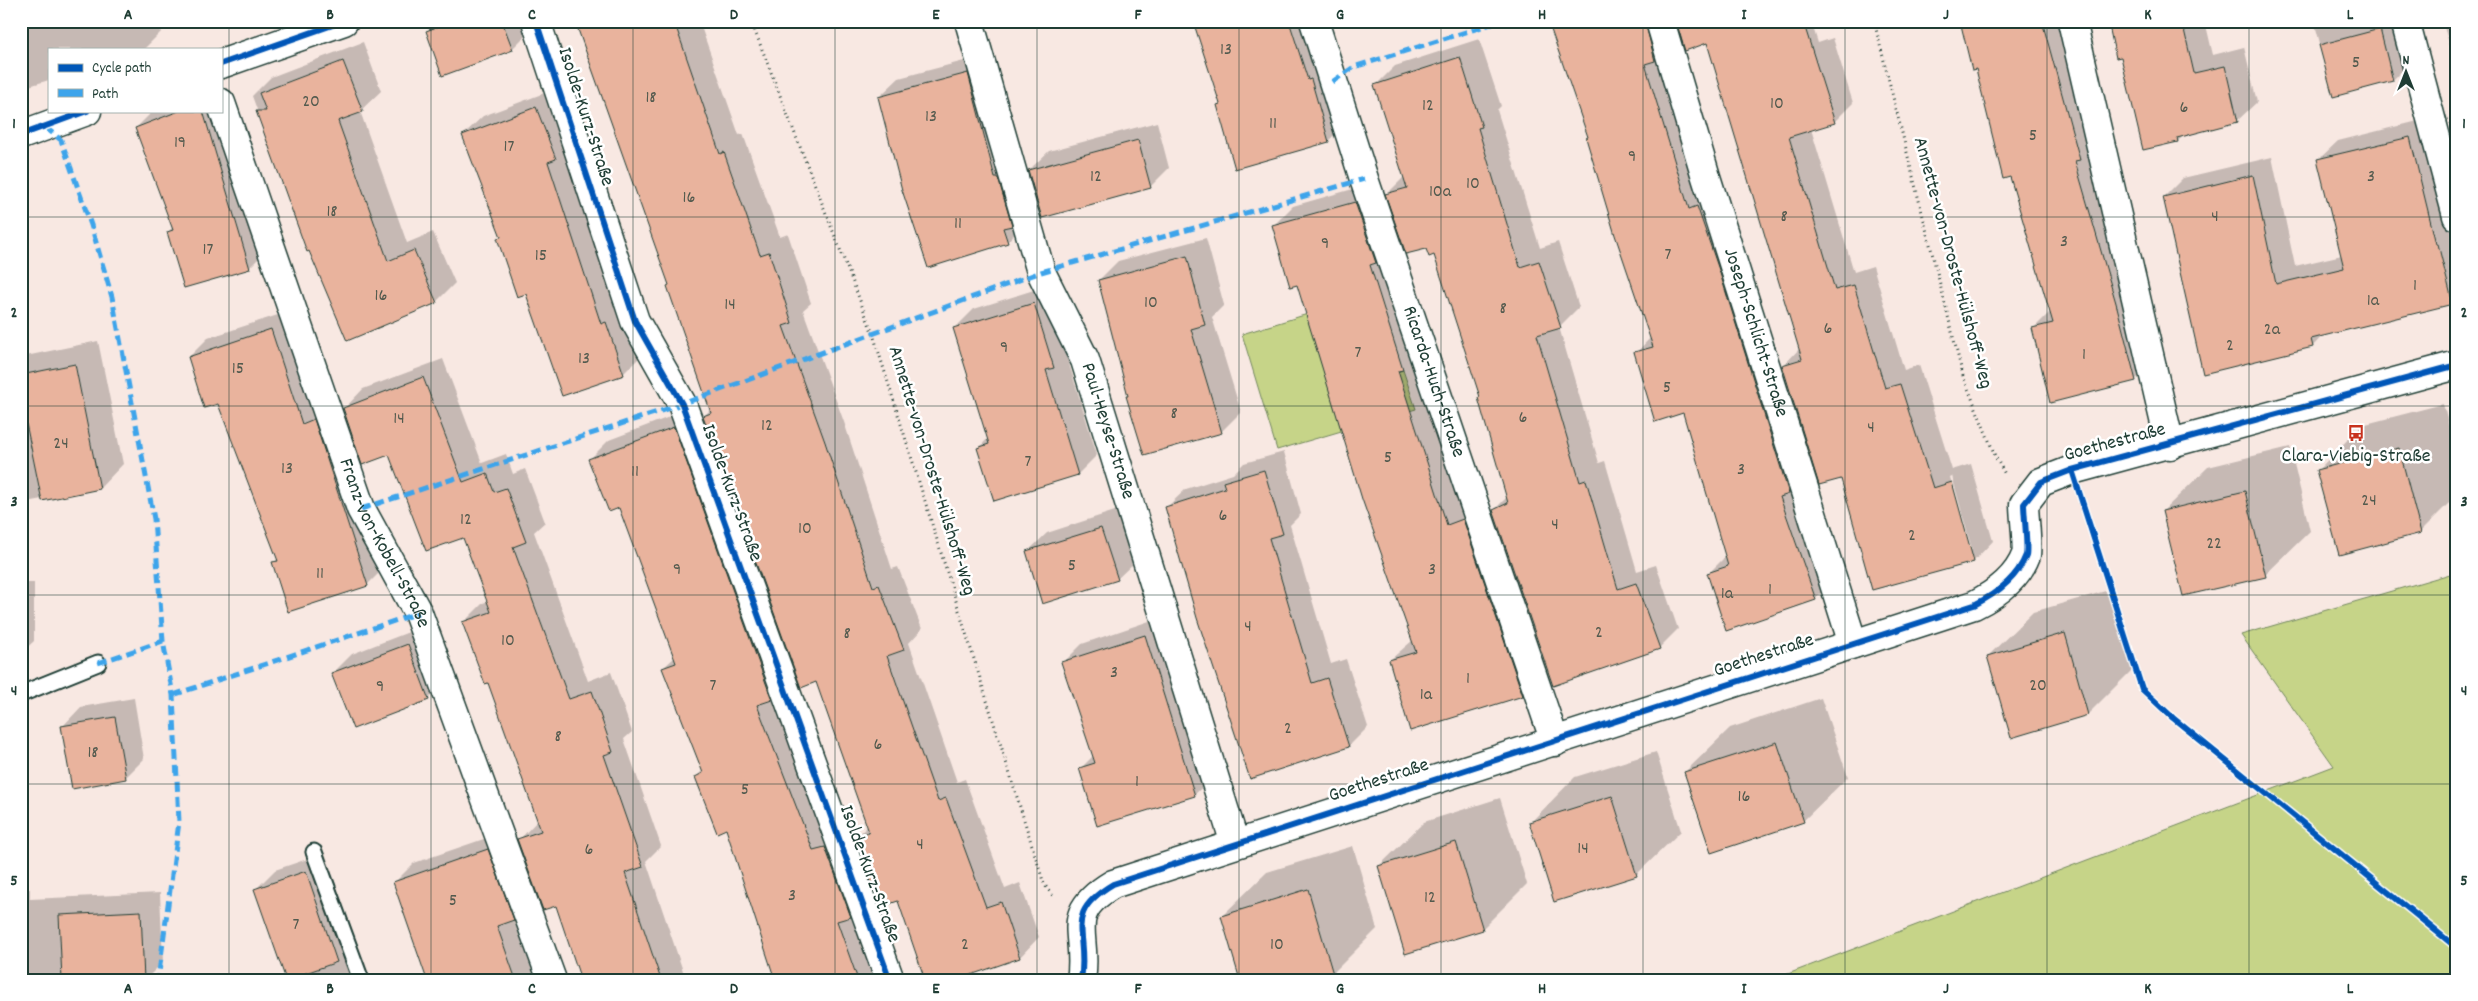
<svg xmlns="http://www.w3.org/2000/svg" width="2478" height="1001" viewBox="0 0 2478 1001" font-family="Dekko,sans-serif">
	<style>
		.green { fill: #c6d488; stroke: #72885e }
		.shadow { fill: #0003; fill-rule: evenodd }
		.building { fill: #e9b39d; stroke: #1f3d34 }
		.lines { fill: none; stroke-linecap: round; stroke-linejoin: round }
		.service-casing { stroke: #1f3d34; stroke-width: 19 }
		.minor-casing { stroke: #1f3d34; stroke-width: 31 }
		.path { stroke: #1f3d34; stroke-width: 3; stroke-dasharray: 1 4; stroke-linecap: butt }
		.service { stroke: #fff; stroke-width: 15 }
		.minor { stroke: #fff; stroke-width: 28 }
		.quiet { stroke: #3da4eb; stroke-width: 5; stroke-dasharray: 10 5; stroke-linecap: butt }
		.cycleway-casing { stroke: #fff; stroke-width: 9 }
		.cycleway { stroke: #0057b8; stroke-width: 6 }
		.grid { fill: none; stroke: #1f3d34; stroke-width: 1; stroke-opacity: 0.55 }
		.labels { text-anchor: middle; dominant-baseline: central; stroke-width: 5; stroke-linejoin: round; paint-order: stroke }
		.number-label { font-size: 18px; fill: #525a4e }
		.street-label { font-size: 20px; fill: #1f3d34; stroke: #fff }
		.poi-label { font-size: 20px; fill: #1f3d34; stroke: #fff }
		.neatline { fill: none; stroke: #1f3d34; stroke-width: 2 }
		.grid-label { font-size: 16px; text-anchor: middle; font-weight: bold; fill: #1f3d34 }
	</style>
	<rect width="100%" height="100%" fill="#f8e8e2"/>
	<filter id="ink" filterUnits="userSpaceOnUse"><feTurbulence type="fractalNoise" baseFrequency=".02" numOctaves="2"/><feDisplacementMap in="SourceGraphic" scale="10" xChannelSelector="R" yChannelSelector="G"/><feConvolveMatrix kernelMatrix="1 2 1 2 8 2 1 2 1" color-interpolation-filters="sRGB"/></filter>
	<g filter="url(#ink)">
		<g class="green">
			<polygon points="1377,293 1331,392 1403,370 1416,409 1277,450 1242,334"/>
			<polygon points="2457,572 2457,980 1772,980 2334,766 2241,635"/>
		</g>
		<g class="shadow">
			<polygon points="21,21 157,21 161,32 144,49 49,49 49,80 29,86 21,94"/>
			<polygon points="437,21 528,21 531,30 512,49 427,31"/>
			<polygon points="575,21 699,21 739,135 743,134 780,237 788,234 811,303 803,310 844,422 892,569 898,567 922,629 909,643 957,782 965,779 1005,889 1020,883 1039,937 1020,957 952,980 856,837 868,826 817,681 704,416 711,409 670,285"/>
			<polygon points="1193,21 1318,21 1348,122 1328,141 1218,106 1221,103"/>
			<polygon points="1554,21 1669,21 1834,580 1815,599 1708,574 1726,556 1684,412 1636,353 1651,337 1587,138 1589,136"/>
			<path d="M1676 21H1811L1818 43 1833 38 1853 103 1834 122 1811 129 1854 272 1873 266 1904 370 1919 365 1952 470 1971 464 1993 541 1974 561 1842 477 1783 366 1800 348 1708 41ZM1952 476 1972 550H1970L1950 477Z"/>
			<polygon points="1962,21 2066,21 2154,361 2135,380 2033,329 2051,311"/>
			<polygon points="2109,21 2205,21 2213,55 2244,47 2257,102 2237,121 2183,136 2178,141"/>
			<polygon points="2314,21 2401,21 2412,60 2393,80 2334,95"/>
			<polygon points="2442,21 2457,21 2457,68"/>
			<polygon points="1479,39 1501,106 1497,110 1540,248 1558,242 1579,307 1559,327 1599,463 1605,461 1637,571 1656,565 1678,629 1659,648 1494,510 1507,497 1481,397 1435,254 1387,194 1405,176 1375,86 1395,66"/>
			<polygon points="363,42 381,91 360,111 407,243 433,232 455,283 436,302 308,250 252,96 271,77"/>
			<polygon points="987,55 1026,222 1007,242 879,97 899,78"/>
			<polygon points="221,89 268,249 249,268 168,232 173,227 136,128 153,111 221,111"/>
			<polygon points="555,89 643,354 623,374 527,292 499,238 502,235 463,135 483,116"/>
			<polygon points="2418,121 2457,226 2457,299 2453,303 2324,334 2313,346 2164,197 2183,178 2272,157 2295,266 2342,255 2318,160 2338,141"/>
			<polygon points="1157,122 1169,168 1150,187 1029,170 1049,151"/>
			<polygon points="1374,183 1542,676 1522,695 1390,660 1413,640 1298,284 1274,225 1293,206"/>
			<polygon points="1206,238 1224,305 1212,317 1241,412 1221,432 1127,396 1129,395 1099,280 1118,261"/>
			<polygon points="1053,284 1072,347 1066,354 1097,455 1078,474 979,448 988,438 955,328 974,309"/>
			<polygon points="290,311 386,566 367,585 274,563 278,558 219,402 189,357 208,338"/>
			<polygon points="98,341 123,464 100,488 21,503 21,357"/>
			<polygon points="443,359 482,463 506,454 513,474 525,469 545,522 534,532 588,681 611,672 632,732 624,739 661,846 646,861 686,980 582,980 557,904 519,840 538,820 489,682 464,622 483,603 488,601 464,536 390,453 344,409 363,389"/>
			<polygon points="2443,404 2457,455 2457,495 2420,532 2318,470 2362,425"/>
			<polygon points="693,408 883,980 777,980 727,828 696,777 703,770 663,668 675,657 620,507 590,459 609,440"/>
			<polygon points="2290,447 2310,531 2265,575 2163,511 2208,467"/>
			<polygon points="1284,452 1301,514 1290,525 1331,664 1346,659 1368,727 1349,746 1166,508 1186,489 1233,474 1244,463"/>
			<polygon points="1121,509 1137,560 1117,579 1027,552 1047,533"/>
			<polygon points="21,583 34,583 34,641 21,653"/>
			<polygon points="2109,590 2132,670 2088,714 2012,736 1988,656 2033,612"/>
			<polygon points="1164,616 1214,776 1194,795 1081,768 1093,756 1063,663 1082,644"/>
			<polygon points="427,625 447,680 428,699 333,673 352,654"/>
			<polygon points="134,698 144,759 125,778 62,727 81,707"/>
			<polygon points="1821,698 1848,777 1803,821 1685,772 1730,728"/>
			<polygon points="1656,752 1681,831 1636,875 1531,822 1575,777"/>
			<polygon points="1500,798 1527,884 1482,929 1379,866 1424,822"/>
			<polygon points="507,831 542,980 429,980 395,882 414,863"/>
			<polygon points="1353,846 1377,929 1333,973 1222,916 1267,872"/>
			<polygon points="325,853 369,980 287,980 256,889 275,870"/>
			<polygon points="21,889 30,889 30,899 160,893 163,962 145,980 63,980 63,977 21,977"/>
		</g>
		<g class="building">
			<polygon points="453,21 502,21 513,50 442,76 426,31"/>
			<polygon points="575,21 674,21 720,154 724,152 760,255 769,252 792,323 783,326 825,442 873,587 879,585 904,650 887,656 938,801 946,798 986,907 1001,902 1020,958 956,980 925,980 898,901 880,907 855,837 869,832 816,682 801,688 703,416 711,413 667,286 669,285"/>
			<polygon points="1193,21 1289,21 1308,80 1311,79 1329,142 1235,169 1217,105 1220,104"/>
			<polygon points="1548,21 1645,21 1655,61 1645,64 1689,209 1697,206 1719,270 1789,494 1780,497 1816,600 1726,631 1707,573 1728,566 1683,413 1655,422 1634,352 1653,347 1615,235 1586,138 1588,137"/>
			<polygon points="1676,21 1803,21 1835,123 1789,137 1835,290 1854,285 1885,388 1900,384 1933,488 1952,482 1974,562 1872,590 1841,479 1819,485 1782,365 1802,359 1707,43 1685,51"/>
			<polygon points="1960,21 2042,21 2080,160 2075,161 2116,303 2136,381 2050,403 2032,328 2053,323 2010,177 2003,179 1976,69 1972,70"/>
			<polygon points="2108,21 2182,21 2194,73 2225,66 2238,122 2177,138 2178,142 2143,150 2121,57 2116,58"/>
			<polygon points="2380,29 2393,81 2333,97 2319,45"/>
			<polygon points="1460,57 1482,127 1478,128 1520,267 1539,261 1561,328 1537,335 1580,482 1586,480 1618,589 1636,583 1660,649 1553,686 1493,510 1508,503 1478,398 1480,397 1434,255 1429,257 1426,249 1406,254 1385,194 1407,188 1374,85"/>
			<polygon points="343,61 363,112 338,121 388,261 414,250 437,303 347,341 309,251 307,252 256,111 266,111 259,93"/>
			<polygon points="968,73 995,178 998,178 1012,226 1003,228 1008,243 928,268 902,190 878,97"/>
			<polygon points="536,107 556,159 548,162 601,324 606,322 624,375 562,396 526,294 517,297 497,238 501,237 462,135"/>
			<polygon points="179,111 203,111 250,269 184,288 167,232 173,230 135,128"/>
			<polygon points="2410,137 2436,244 2438,244 2453,304 2311,339 2313,347 2203,374 2163,197 2253,175 2276,284 2344,268 2317,159"/>
			<polygon points="1138,140 1151,188 1042,218 1028,170"/>
			<polygon points="1355,202 1376,263 1370,265 1403,370 1398,371 1447,525 1463,519 1523,696 1410,731 1389,660 1416,652 1362,499 1297,285 1290,287 1272,225"/>
			<polygon points="1187,256 1205,325 1191,329 1222,433 1144,455 1126,396 1128,396 1098,280"/>
			<polygon points="1034,303 1054,368 1046,370 1078,475 994,501 977,448 989,444 953,328"/>
			<polygon points="271,329 302,424 314,419 368,586 288,612 272,562 278,561 218,404 204,408 188,357"/>
			<polygon points="75,364 100,489 42,501 21,399 21,375"/>
			<polygon points="423,377 463,482 487,473 494,492 506,488 526,542 513,547 569,699 592,691 613,752 604,755 643,867 625,873 661,980 581,980 556,906 543,910 517,839 541,831 488,683 485,684 462,622 491,612 463,538 426,551 389,455 362,465 343,408"/>
			<polygon points="674,427 772,700 757,705 813,850 825,847 851,917 837,921 858,980 775,980 726,829 717,833 695,777 703,773 662,668 676,663 619,508 609,512 588,459"/>
			<polygon points="2399,448 2421,533 2339,555 2316,470"/>
			<polygon points="1264,470 1283,534 1269,538 1312,683 1327,678 1349,747 1250,779 1197,618 1165,507 1225,488 1223,482"/>
			<polygon points="2245,491 2266,577 2183,596 2162,511"/>
			<polygon points="1101,528 1118,580 1042,604 1026,551"/>
			<polygon points="2065,633 2088,715 2011,738 1987,656"/>
			<polygon points="1145,635 1195,796 1097,826 1079,768 1095,763 1061,662"/>
			<polygon points="408,644 429,700 353,729 331,673"/>
			<polygon points="115,717 126,779 72,789 61,726"/>
			<polygon points="1777,742 1804,822 1711,853 1684,772"/>
			<polygon points="1612,796 1637,876 1554,902 1529,822"/>
			<polygon points="1456,842 1483,930 1405,954 1378,866"/>
			<polygon points="488,849 514,920 497,926 516,980 427,980 393,882"/>
			<polygon points="306,871 337,962 286,980 254,889"/>
			<polygon points="1308,889 1333,974 1316,980 1240,980 1221,916"/>
			<polygon points="141,911 144,980 62,980 59,915"/>
		</g>
		<g class="lines">
			<g class="service-casing">
				<g id="service">
					<polyline points="21,694 98,663"/>
					<polyline points="314,852 361,980"/>
				</g>
			</g>
			<g class="minor-casing">
				<g id="minor">
					<polyline points="536,21 635,321 682,404 890,980"/>
					<path id="s1" d="M969 21 1041 272 1085 360 1235 844"/>
					<path id="s2" d="M1314 21 1364 179 1555 742"/>
					<path id="s3" d="M1660 21 1706 177 1853 644"/>
					<polyline points="2072,21 2170,445"/>
					<polyline points="2405,21 2457,216"/>
					<polyline points="221,64 344,21"/>
					<path id="s4" d="M221 103 361 509 418 613 552 980"/>
					<polyline points="21,135 87,111"/>
					<path d="M1081 980C1089 933 1061 915 1113 884L1974 605C1996 594 2017 579 2026 555 2028 548 2024 514 2024 504L2041 482 2072 470 2457 365"/>
				</g>
			</g>
			<g class="path">
				<polyline points="751,21 873,334 1044,884 1053,896"/>
				<polyline points="1874,21 1963,376 1996,458 2005,474"/>
			</g>
			<use href="#service" class="service"/>
			<use href="#minor" class="minor"/>
			<g class="quiet">
				<polyline points="1332,82 1354,67 1501,21"/>
				<polyline points="45,127 61,140 91,225 112,297 154,519 163,641 173,695 179,822 158,980"/>
				<polyline points="361,509 682,404 1041,272 1364,179"/>
				<polyline points="98,663 163,641"/>
				<polyline points="173,695 418,613"/>
			</g>
			<g class="cycleway-casing">
				<g id="cycleway">
					<polyline points="536,21 635,321 682,404 890,980"/>
					<polyline points="221,64 344,21"/>
					<polyline points="21,135 87,111"/>
					<polyline points="2072,470 2142,689 2173,718 2457,948"/>
					<path d="M1081 980C1089 933 1061 915 1113 884L1974 605C1996 594 2017 579 2026 555 2028 548 2024 514 2024 504L2041 482 2072 470 2457 365"/>
				</g>
			</g>
			<use href="#cycleway" class="cycleway"/>
		</g>
	</g>
	<path class="grid" d="M229 21V980M431 21V980M633 21V980M835 21V980M1037 21V980M1239 21V980M1441 21V980M1643 21V980M1845 21V980M2047 21V980M2249 21V980M21 217H2457M21 406H2457M21 595H2457M21 784H2457"/>
	<defs>
		<g id="bus-bare" transform="scale(1.35)"><path d="M-5-6H5V4H4V6H2V4H-2V6H-4V4H-5ZM-3.5-4V0h7V-4ZM-3.5 1.2v1.5H-2V1.2ZM2 1.2v1.5H3.5V1.2Z" fill="#c8321e" stroke="#fff" stroke-width="2.5" paint-order="stroke"/></g>
	</defs>
	<g fill-rule="evenodd">
		<use href="#bus-bare" x="2356" y="433"/>
	</g>
	<g class="labels">
		<g class="number-label">
			<text x="1226" y="50">13</text>
			<text x="2356" y="63">5</text>
			<text x="651" y="98">18</text>
			<text x="311" y="102">20</text>
			<text x="1777" y="104">10</text>
			<text x="1428" y="106">12</text>
			<text x="2184" y="108">6</text>
			<text x="931" y="117">13</text>
			<text x="1273" y="124">11</text>
			<text x="2033" y="136">5</text>
			<text x="180" y="143">19</text>
			<text x="509" y="147">17</text>
			<text x="1632" y="157">9</text>
			<text x="1096" y="177">12</text>
			<text x="2371" y="177">3</text>
			<text x="1473" y="184">10</text>
			<text x="1440" y="192">10a</text>
			<text x="689" y="198">16</text>
			<text x="332" y="212">18</text>
			<text x="1784" y="217">8</text>
			<text x="2215" y="217">4</text>
			<text x="958" y="224">11</text>
			<text x="2064" y="242">3</text>
			<text x="1325" y="244">9</text>
			<text x="208" y="250">17</text>
			<text x="1668" y="255">7</text>
			<text x="541" y="256">15</text>
			<text x="2415" y="286">1</text>
			<text x="381" y="296">16</text>
			<text x="2373" y="301">1a</text>
			<text x="1151" y="303">10</text>
			<text x="730" y="305">14</text>
			<text x="1503" y="309">8</text>
			<text x="1828" y="329">6</text>
			<text x="2272" y="330">2a</text>
			<text x="2230" y="346">2</text>
			<text x="1004" y="348">9</text>
			<text x="1358" y="353">7</text>
			<text x="2084" y="355">1</text>
			<text x="584" y="359">13</text>
			<text x="238" y="369">15</text>
			<text x="1667" y="388">5</text>
			<text x="1174" y="414">8</text>
			<text x="1523" y="418">6</text>
			<text x="399" y="419">14</text>
			<text x="767" y="426">12</text>
			<text x="1871" y="428">4</text>
			<text x="61" y="444">24</text>
			<text x="1388" y="458">5</text>
			<text x="1028" y="462">7</text>
			<text x="287" y="469">13</text>
			<text x="1741" y="470">3</text>
			<text x="635" y="472">11</text>
			<text x="2369" y="501">24</text>
			<text x="1223" y="516">6</text>
			<text x="466" y="520">12</text>
			<text x="1555" y="525">4</text>
			<text x="805" y="529">10</text>
			<text x="1912" y="536">2</text>
			<text x="2214" y="544">22</text>
			<text x="1072" y="566">5</text>
			<text x="677" y="570">9</text>
			<text x="1432" y="570">3</text>
			<text x="320" y="574">11</text>
			<text x="1770" y="590">1</text>
			<text x="1727" y="594">1a</text>
			<text x="1248" y="627">4</text>
			<text x="1599" y="633">2</text>
			<text x="847" y="634">8</text>
			<text x="508" y="641">10</text>
			<text x="1114" y="673">3</text>
			<text x="1468" y="679">1</text>
			<text x="713" y="686">7</text>
			<text x="2038" y="686">20</text>
			<text x="380" y="687">9</text>
			<text x="1426" y="695">1a</text>
			<text x="1288" y="729">2</text>
			<text x="558" y="737">8</text>
			<text x="878" y="745">6</text>
			<text x="93" y="753">18</text>
			<text x="1137" y="782">1</text>
			<text x="745" y="790">5</text>
			<text x="1744" y="797">16</text>
			<text x="920" y="845">4</text>
			<text x="1583" y="849">14</text>
			<text x="589" y="850">6</text>
			<text x="792" y="896">3</text>
			<text x="1430" y="898">12</text>
			<text x="453" y="901">5</text>
			<text x="296" y="925">7</text>
			<text x="965" y="945">2</text>
			<text x="1277" y="945">10</text>
		</g>
		<g class="street-label">
			<text transform="translate(585 117) rotate(72)">Isolde-Kurz-Straße</text>
			<text transform="translate(1952 263) rotate(75)">Annette-von-Droste-Hülshoff-Weg</text>
			<text stroke="none"><textPath href="#s3" startOffset="326">Joseph-Schlicht-Straße</textPath></text>
			<text stroke="none"><textPath href="#s2" startOffset="380">Ricarda-Huch-Straße</textPath></text>
			<text stroke="none"><textPath href="#s1" startOffset="434">Paul-Heyse-Straße</textPath></text>
			<text transform="translate(2115 443) rotate(-15)">Goethestraße</text>
			<text transform="translate(931 471) rotate(73)">Annette-von-Droste-Hülshoff-Weg</text>
			<text transform="translate(731 493) rotate(70)">Isolde-Kurz-Straße</text>
			<text stroke="none"><textPath href="#s4" startOffset="470">Franz-von-Kobell-Straße</textPath></text>
			<text transform="translate(1764 656) rotate(-18)">Goethestraße</text>
			<text transform="translate(1379 781) rotate(-18)">Goethestraße</text>
			<text transform="translate(869 874) rotate(70)">Isolde-Kurz-Straße</text>
		</g>
		<g class="poi-label">
			<text x="2356" y="457">Clara-Viebig-Straße</text>
		</g>
	</g>
	<rect width="2478" height="1001" fill="none" stroke="#fff" stroke-width="55"/>
	<rect x="48" y="48" width="175" height="65" fill="#ffffff" stroke="#a5b1ae"/>
	<rect x="58" y="64" width="25" height="8" fill="#0057b8" stroke="#a5b1ae"/>
	<text x="92" y="72" font-size="15" fill="#1f3d34">Cycle path</text>
	<rect x="58" y="89" width="25" height="8" fill="#3da4eb" stroke="#a5b1ae"/>
	<text x="92" y="98" font-size="15" fill="#1f3d34">Path</text>
	<g transform="translate(2406 72)" stroke="#ffffff" stroke-width="4" paint-order="stroke">
	<path d="M0-4L9 19L0 12L-9 19Z" fill="#1f3d34"/>
	<text y="-8" font-size="14" font-weight="bold" text-anchor="middle" fill="#1f3d34">N</text>
	</g>
	<rect x="28" y="28" width="2422" height="946" class="neatline"/>
	<g class="grid-label">
		<text x="128" y="19">A</text>
		<text x="330" y="19">B</text>
		<text x="532" y="19">C</text>
		<text x="734" y="19">D</text>
		<text x="936" y="19">E</text>
		<text x="1138" y="19">F</text>
		<text x="1340" y="19">G</text>
		<text x="1542" y="19">H</text>
		<text x="1744" y="19">I</text>
		<text x="1946" y="19">J</text>
		<text x="2148" y="19">K</text>
		<text x="2350" y="19">L</text>
		<text x="14" y="128">1</text>
		<text x="2464" y="128">1</text>
		<text x="14" y="317">2</text>
		<text x="2464" y="317">2</text>
		<text x="14" y="506">3</text>
		<text x="2464" y="506">3</text>
		<text x="14" y="695">4</text>
		<text x="2464" y="695">4</text>
		<text x="14" y="885">5</text>
		<text x="2464" y="885">5</text>
		<text x="128" y="993">A</text>
		<text x="330" y="993">B</text>
		<text x="532" y="993">C</text>
		<text x="734" y="993">D</text>
		<text x="936" y="993">E</text>
		<text x="1138" y="993">F</text>
		<text x="1340" y="993">G</text>
		<text x="1542" y="993">H</text>
		<text x="1744" y="993">I</text>
		<text x="1946" y="993">J</text>
		<text x="2148" y="993">K</text>
		<text x="2350" y="993">L</text>
	</g>
</svg>
